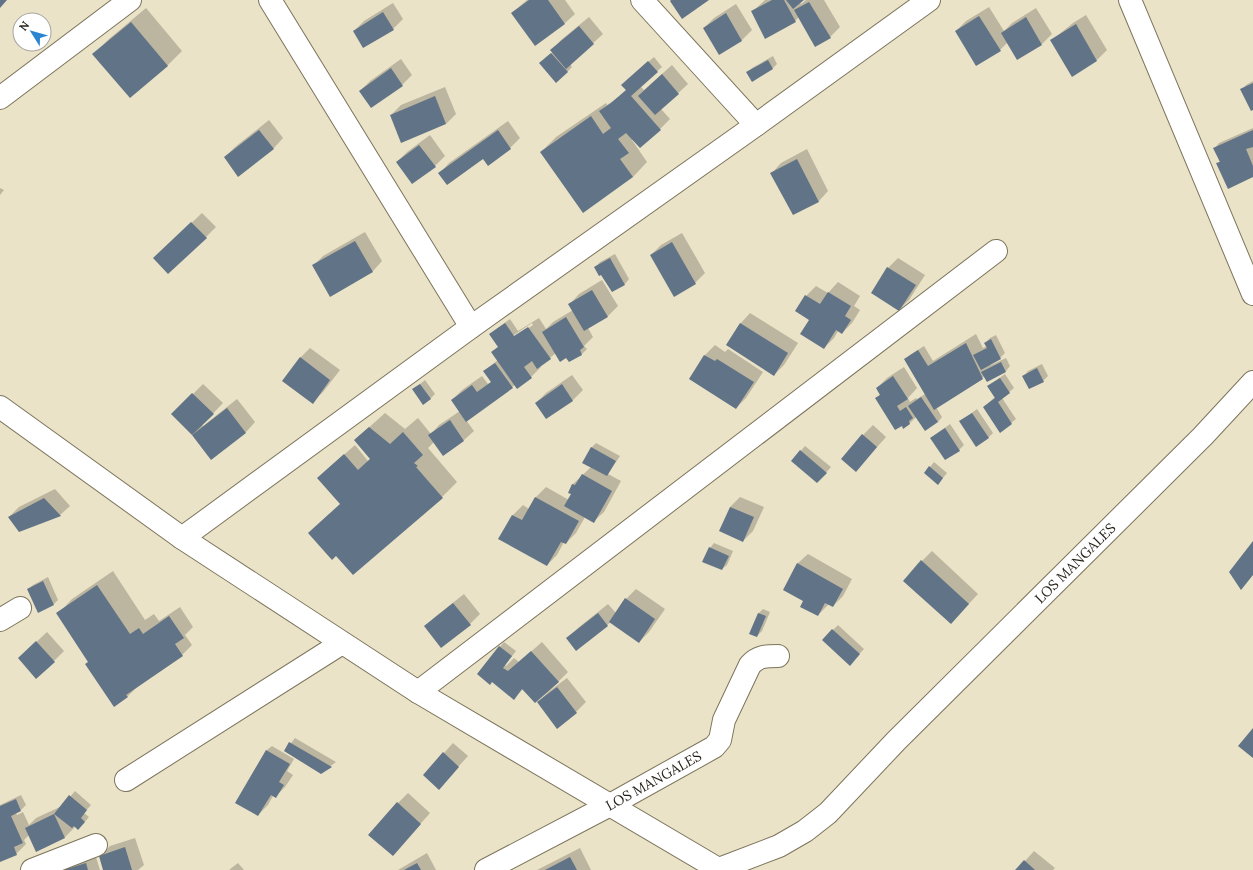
<svg xmlns="http://www.w3.org/2000/svg" width="1253" height="870" viewBox="0 0 1253 870" font-family="Lora,serif">
	<style>
		.shadow { fill: #0003; fill-rule: evenodd }
		.building { fill: #617386 }
		.lines { fill: none; stroke-linecap: round; stroke-linejoin: round }
		.street-casing { stroke: #7c745c; stroke-width: 24 }
		.street { stroke: #fff; stroke-width: 22 }
		.labels { text-anchor: middle; dominant-baseline: central; stroke-width: 4; stroke-linejoin: round; paint-order: stroke }
		.street-label { font-size: 14px; fill: #221f15; stroke: #fff }
	</style>
	<rect width="100%" height="100%" fill="#ebe3c7"/>
	<g class="shadow">
		<polygon points="527,0 565,0 575,14 565,23 536,44 512,13"/>
		<polygon points="765,0 802,0 800,2 801,4 806,0 824,0 840,27 830,37 799,17 795,21 752,12"/>
		<polygon points="393,3 403,19 393,29 354,31 364,21"/>
		<polygon points="736,4 752,30 742,40 719,53 704,28 714,18"/>
		<polygon points="989,7 1004,31 1012,23 1036,8 1052,34 1042,44 1017,59 1008,42 1000,50 956,31 966,21"/>
		<polygon points="146,8 182,51 167,66 94,54 109,39"/>
		<polygon points="1086,15 1107,50 1097,60 1072,75 1052,40 1073,23"/>
		<polygon points="589,17 603,34 570,64 572,67 567,72 545,58 553,52 552,50 561,40"/>
		<polygon points="773,56 777,64 773,68 748,72 752,68"/>
		<polygon points="654,57 662,67 640,86 644,90 672,65 688,84 661,109 670,119 660,129 632,140 647,162 633,177 541,152 556,137 606,103 607,105 623,94 627,90 627,80"/>
		<polygon points="401,59 412,75 402,85 371,106 360,91 370,81"/>
		<polygon points="1253,81 1253,109 1242,90 1246,85"/>
		<polygon points="445,87 456,114 446,124 391,115 401,105"/>
		<polygon points="269,120 283,138 274,148 238,175 225,157 235,147"/>
		<polygon points="508,121 520,138 510,148 488,164 483,158 440,173 449,163"/>
		<polygon points="1253,128 1253,176 1218,163 1220,161 1215,148 1219,143"/>
		<polygon points="430,135 445,156 435,166 397,162 407,152"/>
		<polygon points="807,149 828,191 819,201 793,214 772,173 781,163"/>
		<polygon points="0,188 4,190 0,195"/>
		<polygon points="202,213 216,227 206,237 165,248"/>
		<polygon points="365,232 382,261 373,271 330,295 313,266 323,256"/>
		<polygon points="682,233 705,273 695,283 651,255 661,245"/>
		<polygon points="615,254 629,279 625,284 612,291 602,273 595,267 600,262"/>
		<polygon points="898,258 925,275 909,300 899,310 888,268"/>
		<path d="M602 280 618 306 608 316 588 328 593 337 584 346 587 349 582 354 570 361 568 358 556 353 540 366 541 367 531 377 515 385 466 420 474 431 464 440 443 455 434 442 428 448 457 482 442 497 336 555 309 533 341 504 329 468 355 445 368 461 371 458 355 440 385 413 405 429 418 418 431 434 439 425 460 411 452 400 462 390 482 376 488 384 491 382 484 371 498 360 493 352 499 346 491 334 495 330 510 319 518 331 539 318 546 329 553 322 573 310 570 304 579 294ZM532 323 533 325 502 346V343Z"/>
		<polygon points="838,282 860,296 854,306 860,310 852,323 842,333 838,331 834,338 824,348 806,296 816,286 828,293"/>
		<polygon points="750,313 798,343 784,365 774,375 727,345 741,323"/>
		<polygon points="976,334 983,348 987,346 985,343 990,338 996,335 1005,353 1000,358 990,363 991,365 1006,358 1010,366 1006,371 987,381 985,376 936,407 942,417 938,422 917,416 910,423 876,398 881,394 877,388 887,378 904,367 917,388 908,398 910,402 916,398 917,399 925,394 905,360 910,355 924,346 933,361"/>
		<polygon points="715,345 725,352 728,349 763,372 746,398 736,408 690,378 705,355"/>
		<polygon points="310,348 340,370 323,392 313,402 300,358"/>
		<polygon points="1042,364 1048,376 1043,381 1024,376 1028,371"/>
		<polygon points="1005,374 1014,388 1002,398 1016,419 1011,423 984,407 995,397 988,386"/>
		<polygon points="572,375 583,390 573,400 547,418 536,403 546,393"/>
		<polygon points="425,380 435,394 430,399 414,389"/>
		<polygon points="203,384 223,403 202,425 203,426 237,399 255,422 246,432 212,459 193,435 173,414"/>
		<polygon points="977,409 993,433 988,438 961,421"/>
		<polygon points="950,424 964,445 959,450 931,438"/>
		<polygon points="873,425 886,437 856,471 863,435"/>
		<polygon points="596,443 620,456 608,474 621,481 604,512 594,521 585,517 576,533 566,543 564,542 557,555 547,565 500,539 513,515 523,505 529,509 536,497 546,487 569,500 572,494 573,484 591,467 591,448"/>
		<polygon points="805,446 831,467 822,477 792,461"/>
		<polygon points="934,462 947,473 938,484 930,467"/>
		<polygon points="55,489 70,506 60,515 9,517 19,507"/>
		<polygon points="740,497 764,507 753,531 743,541 730,507"/>
		<polygon points="714,543 733,551 727,565 722,569 710,548"/>
		<polygon points="932,551 978,594 951,623 922,561"/>
		<polygon points="808,554 852,579 843,596 833,606 829,604 818,615 805,601 784,590 798,563"/>
		<polygon points="113,571 145,620 154,614 159,621 180,607 193,627 185,635 192,645 182,655 138,686 127,697 89,661 58,614 72,599"/>
		<polygon points="48,577 58,600 54,604 28,589 33,585"/>
		<polygon points="636,589 665,609 649,632 639,642 611,622 577,649 568,638 578,628 608,604 616,613 626,599"/>
		<polygon points="464,594 480,614 470,624 426,626 435,617"/>
		<polygon points="763,609 770,612 762,631 757,636 759,613"/>
		<polygon points="838,625 864,649 850,664 823,640"/>
		<polygon points="47,632 64,651 54,661 29,649"/>
		<polygon points="504,642 516,651 505,665 506,666 514,658 519,662 542,642 568,672 558,682 523,689 514,698 492,681 478,674"/>
		<polygon points="567,678 586,702 576,712 538,702 548,692"/>
		<polygon points="295,738 336,762 321,773 285,751"/>
		<polygon points="453,743 468,756 448,778 444,753"/>
		<polygon points="272,746 294,759 287,771 293,775 285,787 275,797 273,796 268,805 258,815 236,802 267,750"/>
		<polygon points="75,791 91,805 84,813 89,817 83,824 76,826 65,837 36,850 29,835 24,840 26,844 16,854 0,859 0,805 21,795 26,805 21,810 16,813 17,815 23,812 29,825 36,818 62,806"/>
		<polygon points="408,793 430,813 393,855 398,803"/>
		<polygon points="135,838 144,865 138,870 104,870 100,856 110,846"/>
		<polygon points="580,848 591,870 537,870"/>
		<polygon points="1034,851 1055,868 1053,870 1017,870"/>
		<polygon points="427,853 436,870 398,870"/>
		<polygon points="95,854 100,870 62,870"/>
		<polygon points="238,863 244,870 229,870"/>
	</g>
	<g class="building">
		<polygon points="0,0 7,0 0,8"/>
		<polygon points="529,0 548,0 565,24 535,46 511,13"/>
		<polygon points="671,0 709,0 682,19 670,1"/>
		<polygon points="772,0 784,0 796,22 765,39 751,11"/>
		<polygon points="786,0 804,0 793,9"/>
		<polygon points="809,2 831,38 815,47 794,10"/>
		<polygon points="383,12 394,30 363,48 353,31"/>
		<polygon points="726,13 742,41 719,55 703,28"/>
		<polygon points="979,16 1001,51 976,66 955,31"/>
		<polygon points="1026,17 1042,45 1017,60 1001,33"/>
		<polygon points="131,22 168,66 130,98 92,54"/>
		<polygon points="1076,24 1097,61 1072,77 1050,40"/>
		<polygon points="579,26 594,44 566,69 550,50"/>
		<polygon points="551,53 568,72 556,83 539,63"/>
		<polygon points="768,60 773,69 752,82 746,72"/>
		<polygon points="648,61 658,72 631,96 661,130 640,148 626,133 618,139 629,153 620,159 633,177 583,213 540,152 591,116 603,134 611,128 599,111 611,103 626,90 621,85"/>
		<polygon points="391,68 403,86 371,108 359,91"/>
		<polygon points="662,74 679,94 655,115 638,96"/>
		<polygon points="1253,83 1253,110 1251,111 1240,89"/>
		<polygon points="435,96 446,124 401,143 390,115"/>
		<polygon points="259,130 274,149 238,177 224,157"/>
		<polygon points="498,130 511,149 488,166 483,159 447,185 438,173"/>
		<polygon points="1253,130 1253,147 1246,149 1253,166 1253,177 1228,189 1216,163 1220,162 1213,148"/>
		<polygon points="419,145 436,167 412,184 396,162"/>
		<polygon points="797,159 819,202 793,215 770,173"/>
		<polygon points="191,222 207,238 168,274 153,258"/>
		<polygon points="355,241 373,272 330,297 312,265"/>
		<polygon points="672,242 696,284 674,297 650,255"/>
		<polygon points="610,258 625,285 612,292 601,275 599,276 594,267"/>
		<polygon points="887,267 916,285 899,311 871,293"/>
		<polygon points="592,290 608,317 584,331 568,304"/>
		<polygon points="828,292 851,306 845,316 851,320 842,334 836,330 824,349 800,334 809,320 795,311 805,295 820,304"/>
		<polygon points="566,317 584,347 580,350 582,355 569,362 566,358 560,362 542,332"/>
		<polygon points="505,323 514,336 528,327 551,359 537,369 532,361 524,367 532,378 517,389 491,352 498,347 489,334"/>
		<polygon points="740,323 788,353 774,376 726,345"/>
		<polygon points="991,339 1001,359 981,370 973,355 987,348 984,343"/>
		<polygon points="966,343 983,379 934,410 904,359 918,350 928,366"/>
		<polygon points="704,355 715,361 717,359 754,382 736,409 689,379"/>
		<polygon points="300,357 330,380 313,404 282,381"/>
		<polygon points="1001,362 1006,372 987,382 981,372"/>
		<polygon points="495,363 513,388 466,422 451,400 472,385 477,392 491,382 483,371"/>
		<polygon points="1037,368 1044,382 1029,389 1022,376"/>
		<polygon points="893,376 908,399 897,406 900,411 906,407 913,418 909,421 910,424 903,429 902,426 895,430 875,398 880,395 876,388"/>
		<polygon points="1000,378 1010,393 998,402 1012,424 1000,433 983,407 995,398 987,386"/>
		<polygon points="420,384 431,399 423,405 412,389"/>
		<polygon points="562,384 573,401 546,419 535,403"/>
		<polygon points="192,393 214,414 192,435 171,414"/>
		<polygon points="921,397 938,422 925,431 908,406"/>
		<polygon points="227,408 246,433 211,460 192,435"/>
		<polygon points="972,413 989,438 976,447 959,421"/>
		<polygon points="450,420 464,441 443,456 428,435"/>
		<polygon points="369,427 390,444 403,432 423,455 414,463 418,466 416,467 443,498 353,575 336,556 332,560 308,533 340,504 317,478 344,454 358,470 370,459 354,440"/>
		<polygon points="945,428 960,451 945,460 930,438"/>
		<polygon points="862,434 877,447 856,472 841,459"/>
		<polygon points="591,447 616,461 607,476 582,463"/>
		<polygon points="800,450 827,473 817,483 791,461"/>
		<polygon points="929,466 943,478 938,485 924,473"/>
		<polygon points="582,474 612,491 594,523 564,506 571,494 568,493 572,484 575,485"/>
		<polygon points="535,497 579,521 566,544 561,542 547,566 498,539 512,515 522,520"/>
		<polygon points="44,498 61,516 19,532 8,517"/>
		<polygon points="730,507 754,517 743,542 719,531"/>
		<polygon points="1253,541 1253,575 1241,590 1229,572"/>
		<polygon points="709,547 729,556 722,570 702,562"/>
		<polygon points="921,560 969,604 951,624 903,581"/>
		<polygon points="797,563 843,589 833,607 825,603 818,616 800,607 803,601 783,590"/>
		<polygon points="43,581 54,605 38,613 27,589"/>
		<polygon points="97,585 130,634 139,628 143,634 169,616 184,638 175,644 183,656 126,695 128,697 114,707 85,664 88,662 56,613"/>
		<polygon points="625,598 655,619 639,643 609,622"/>
		<polygon points="453,603 471,625 441,648 424,626"/>
		<polygon points="598,613 608,626 576,651 566,638"/>
		<polygon points="758,613 766,616 757,637 749,634"/>
		<polygon points="832,629 860,654 850,666 822,640"/>
		<polygon points="36,641 55,662 36,679 18,658"/>
		<polygon points="499,646 512,656 503,668 508,671 531,651 559,682 535,703 522,689 514,700 492,682 490,685 477,674"/>
		<polygon points="557,687 577,713 557,729 537,702"/>
		<polygon points="1253,728 1253,758 1238,746"/>
		<polygon points="289,742 332,767 321,774 284,751"/>
		<polygon points="266,750 290,764 279,782 284,785 276,798 271,795 258,816 235,803"/>
		<polygon points="443,752 459,767 439,790 423,775"/>
		<polygon points="69,795 87,810 81,818 85,822 78,830 74,826 72,828 54,814"/>
		<polygon points="16,799 21,811 11,816 23,843 14,847 17,855 0,862 0,806"/>
		<polygon points="397,802 421,824 393,856 368,835"/>
		<polygon points="54,814 65,838 36,852 25,828"/>
		<polygon points="125,847 132,870 103,870 99,856"/>
		<polygon points="570,857 577,870 545,870"/>
		<polygon points="1024,860 1035,870 1015,870"/>
		<polygon points="86,863 88,870 63,870"/>
		<polygon points="417,863 421,870 404,870"/>
	</g>
	<g class="lines">
		<g class="street-casing">
			<g id="street">
				<polyline points="270,0 471,327"/>
				<polyline points="642,0 756,125"/>
				<polyline points="1130,0 1253,294"/>
				<polyline points="0,98 130,0"/>
				<polyline points="0,407 182,538 471,327 756,125 929,0"/>
				<polyline points="182,538 418,692 720,870"/>
				<polyline points="0,620 20,608"/>
				<polyline points="418,692 996,251"/>
				<polyline points="126,780 342,643"/>
				<path id="s1" d="M719 869 779 846 805 831 828 813 896 741 1203 436 1253 382"/>
				<polyline points="32,870 96,845"/>
				<path id="s2" d="M486 870 610 805 714 747 720 740 724 720 750 665C758 656 766 656 778 656"/>
			</g>
		</g>
		<use href="#street" class="street"/>
	</g>
	<g class="labels">
		<g class="street-label">
			<text stroke="none"><textPath href="#s1" startOffset="475">LOS MANGALES</textPath></text>
			<text stroke="none"><textPath href="#s2" startOffset="190">LOS MANGALES</textPath></text>
		</g>
	</g>
	<g transform="translate(32 32) rotate(307)"><circle r="19" fill="#ffffff" stroke="#a7a5a1"/>
	<path d="M0-3L7 15L0 10L-7 15Z" fill="#2b84d1"/>
	<text y="-6" font-size="11" font-weight="bold" text-anchor="middle" fill="#221f15">N</text>
	</g>
</svg>
